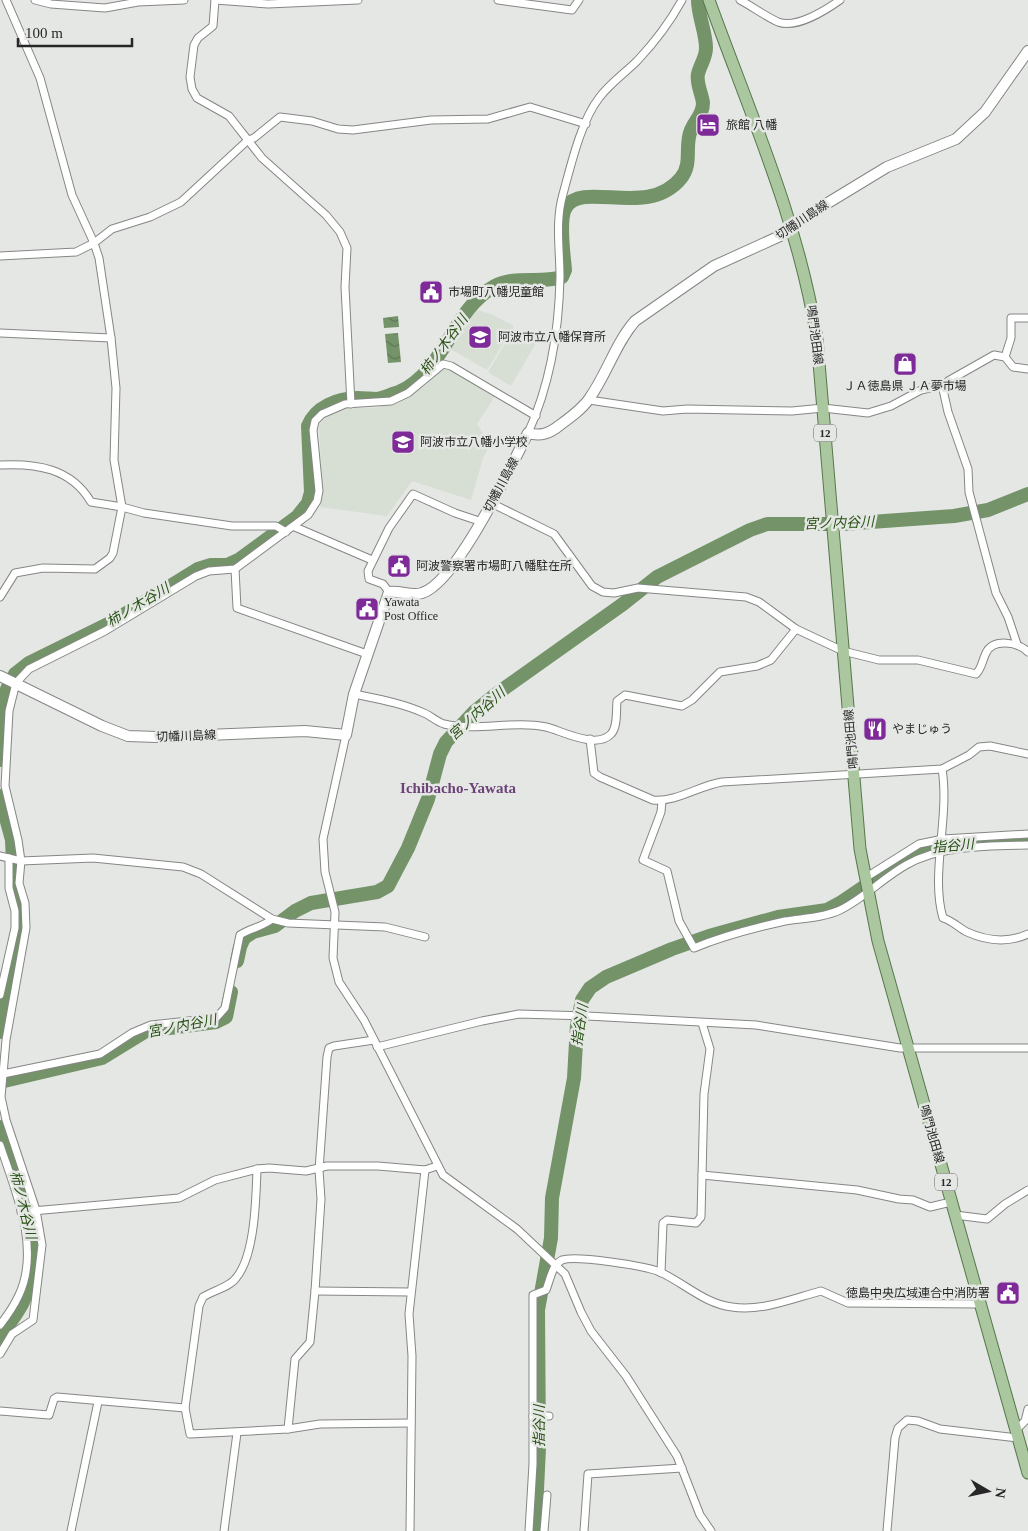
<svg xmlns="http://www.w3.org/2000/svg" width="1028" height="1531" viewBox="0 0 1028 1531" font-family="'Times New Roman','Noto Sans JP',serif">
	<style>
		.built { fill: #d7ded4 }
		.water { fill: url(#water-waves) }
		.lines { fill: none; stroke-linecap: round; stroke-linejoin: round }
		.river { stroke: #749369; stroke-width: 14 }
		.minor-casing { stroke: #858784; stroke-width: 9 }
		.secondary-casing { stroke: #858784; stroke-width: 12 }
		.primary-casing { stroke: #57774c; stroke-width: 13 }
		.minor { stroke: #fff; stroke-width: 7 }
		.secondary { stroke: #fff; stroke-width: 10 }
		.primary { stroke: #aac7a0; stroke-width: 11 }
		.labels { text-anchor: middle; dominant-baseline: central; stroke-width: 5; stroke-linejoin: round; paint-order: stroke }
		.shield { fill: #e5e7e4; stroke: #5f615f; stroke-width: 1 }
		.shield-label { font-size: 11px; font-weight: bold; fill: #262726 }
		.poi-label { font-size: 12px; fill: #262726; stroke: #e5e7e4; text-anchor: start }
		.street-label { font-size: 12px; fill: #262726; stroke: #e5e7e4 }
		.water-label { font-size: 14px; font-style: italic; fill: #295215; stroke: #e5e7e4 }
		.quarter-label { font-size: 15px; font-weight: bold; fill: #6c4279; stroke: #e5e7e4 }
	</style>
	<defs>
		<pattern id="water-waves" width="16" height="10" patternUnits="userSpaceOnUse" patternTransform="scale(1.25)"><rect width="16" height="10" fill="#749369"/><path d="M0 5q4-4 8 0t8 0" fill="none" stroke="#5f7856"/></pattern>
	</defs>
	<rect width="100%" height="100%" fill="#e5e7e4"/>
	<g class="built">
		<polygon points="469,307 493,315 514,326 487,370 447,347"/>
		<polygon points="514,329 527,333 536,343 511,386 488,372"/>
		<polygon points="447,367 495,396 477,424 490,445 483,458 471,500 412,481 387,516 320,507 322,491 319,425 329,414 344,408 374,408 399,403 426,385 439,370"/>
	</g>
	<g class="water">
		<polygon points="398,316 399,327 384,328 383,318"/>
		<polygon points="398,333 401,362 388,363 385,334"/>
	</g>
	<g class="lines">
		<g class="river">
			<path d="M0 760 7 689 15 674 29 663 112 622 198 569 211 565H227L240 559 297 517 308 503 311 492 308 426C315 407 338 398 358 398 364 398 371 399 377 399 383 398 392 394 399 392 446 371 451 310 495 286 516 275 540 284 562 277L565 270C564 256 558 219 566 207 584 180 648 219 681 178 693 163 684 146 691 130 695 120 703 115 703 103 702 94 696 83 698 74 700 65 706 58 706 48 706 32 698 16 698 0"/>
			<polyline points="0,796 12,840 14,886 21,909 22,928 7,988 0,1032"/>
			<polyline points="237,961 240,947 244,938 253,932 275,926 295,911 311,903 377,892 388,886 408,848 428,799 440,754 446,742 474,712 495,695 623,604 657,577 750,530 767,524 843,524 954,516 988,510 1028,494"/>
			<polyline points="0,1082 102,1058 146,1031 216,1022 226,1017 231,992"/>
			<path d="M0 1127C16 1183 49 1243 23 1302 17 1314 7 1326 0 1338"/>
			<polyline points="535,1531 539,1448 538,1310 551,1238 552,1198 574,1078 577,1025 582,1000 590,988 606,977 672,949 709,936 778,917 827,910 840,903 911,855 926,848 1028,840"/>
		</g>
		<g class="minor-casing">
			<g id="minor">
				<polyline points="35,0 51,4 105,8 138,2 184,0"/>
				<polyline points="215,0 213,26 198,38 194,45 190,77 192,89 197,98 229,116 262,158 326,215 340,232 347,248 345,287 351,404"/>
				<polyline points="215,0 268,4 358,0"/>
				<polyline points="498,0 572,10 579,0"/>
				<path d="M740 0C753 7 765 16 778 22 796 29 826 10 840 0"/>
				<polyline points="0,256 76,252 94,243 112,229 150,217 181,202 248,140 254,138 280,117 312,121 338,129 353,130 431,120 488,119 530,107 586,124"/>
				<polyline points="0,333 111,338"/>
				<polyline points="1005,357 1011,338 1011,318 1028,318"/>
				<polyline points="948,381 994,355 1005,357 1013,367 1028,369"/>
				<polyline points="589,400 663,411 687,409 792,411 823,408 868,413 891,406 921,390 942,385 948,412 968,469 969,492 996,593 1008,617 1017,644"/>
				<path d="M528 433C550 385 559 329 560 277 560 249 555 222 563 194 571 165 581 121 599 98 609 84 625 73 637 61 654 43 670 22 682 0"/>
				<path d="M0 465C36 463 71 468 91 502L122 507 144 513 232 526H276L286 532"/>
				<path d="M491 503 554 534 592 586 603 592 614 593 638 588 746 597 759 602 796 629 843 651 879 660H918L976 674C982 668 982 661 986 653 993 638 1018 642 1028 652"/>
				<polyline points="295,527 372,560"/>
				<polyline points="235,569 237,608 367,654"/>
				<polyline points="389,592 383,584 369,579 368,571 389,528 413,494 455,513 482,522"/>
				<polyline points="0,597 15,573 43,568 95,569 110,558 113,553 122,507 114,460 116,388 111,338 99,258 94,243 72,195 40,78 6,0"/>
				<path d="M354 694C378 699 402 703 424 713 431 716 437 722 444 724 478 732 512 720 546 727 560 730 596 750 611 734 618 727 616 710 617 701L625 695 682 706 692 700 720 672 757 666 771 660 796 629"/>
				<polyline points="346,735 323,839 325,872 335,912 333,958 339,982 364,1020 443,1175 517,1229 565,1274 581,1312 591,1331 626,1376 677,1456 700,1515 711,1531"/>
				<path d="M590 739 594 773 600 777 653 800C677 802 698 786 722 782L942 769 969 755 979 747 990 746 1028 754"/>
				<path d="M942 769C950 817 930 874 943 918 953 921 959 928 967 932 987 941 1008 943 1028 934"/>
				<path d="M662 801 661 812 643 860 667 871 679 921 694 948C723 936 754 928 785 921 803 918 823 918 840 910 864 898 883 878 906 865 941 845 988 846 1028 845"/>
				<polyline points="0,856 21,861 93,858 183,867 201,874 272,919 288,923 385,927 425,937"/>
				<polyline points="865,878 919,844 943,839 1028,834"/>
				<polyline points="0,995 15,928 15,911 9,888 9,858"/>
				<polyline points="377,1047 482,1021 519,1014 587,1016 756,1025 900,1048 1028,1048"/>
				<path d="M3 1074 100 1054 132 1033 151 1025 216 1018 225 1008 240 935C250 928 263 927 272 919"/>
				<path d="M0 1145C15 1190 41 1248 19 1295 14 1306 7 1316 0 1325"/>
				<path d="M257 1169C256 1198 255 1256 236 1278 230 1287 212 1291 203 1297L199 1306 185 1408 190 1434 288 1429 320 1424 411 1423"/>
				<polyline points="702,1175 857,1190 899,1199 913,1200 930,1207 951,1202"/>
				<polyline points="21,1212 179,1198 215,1180 257,1169 269,1168 306,1171 327,1166 378,1166 425,1170 437,1166"/>
				<polyline points="955,1215 987,1219 1005,1204 1028,1190"/>
				<polyline points="661,1273 663,1223 667,1220 696,1223 701,1217 704,1094 710,1049 702,1023"/>
				<polyline points="315,1291 410,1292"/>
				<polyline points="0,1354 12,1334 33,1320 42,1245 36,1210 6,1120 1,1097 6,1040 26,928 25,903 19,883 21,861 18,840 5,786 9,711 16,683 29,669 105,631 196,576 209,571 235,569 308,515 317,501 319,491 313,430 315,421 322,414 345,404 391,401 408,393 443,364 451,366 536,416"/>
				<polyline points="0,1411 49,1415 54,1399 57,1397 185,1408"/>
				<polyline points="533,1416 549,1416"/>
				<polyline points="288,1429 295,1359 310,1342 315,1291 321,1199 319,1170 327,1057 329,1048 334,1046 374,1040"/>
				<polyline points="1016,1430 1025,1421 1028,1409"/>
				<polyline points="71,1531 98,1402"/>
				<polyline points="224,1531 237,1433"/>
				<polyline points="410,1531 412,1356 409,1314 425,1170"/>
				<path d="M529 1531 533 1464V1295L546 1290C550 1280 552 1265 562 1260 575 1255 646 1266 660 1272 684 1283 705 1304 732 1307 761 1312 794 1298 821 1291L848 1303 979 1304"/>
				<polyline points="544,1531 547,1495"/>
				<polyline points="584,1531 588,1474 682,1468"/>
				<polyline points="887,1531 895,1438 898,1428 907,1420 918,1421 940,1429 1018,1438"/>
			</g>
		</g>
		<g class="secondary-casing">
			<path id="secondary" d="M0 676 102 726 128 736 157 737 305 731 346 735 354 694 389 592C400 590 412 597 422 593 456 583 511 466 528 433 541 437 550 433 560 425 571 417 582 409 589 399 607 374 615 344 635 321L714 266 780 236 803 218 887 167 956 139 985 112 1028 51"/>
		</g>
		<g class="primary-casing">
			<path id="primary" d="M709 0C749 111 799 222 817 339L860 849 878 941 1028 1473"/>
		</g>
		<use href="#minor" class="minor"/>
		<use href="#secondary" class="secondary"/>
		<use href="#primary" class="primary"/>
	</g>
	<defs>
		<g id="hotel-square" transform="scale(1.25)"><rect x="-9" y="-9" width="18" height="18" rx="4" fill="#7f2a99" stroke="#e5e7e4"/><path d="M-6-4.5h1.5V1H6V5H4.5V3h-9V5H-6ZM-4 0a1.8 1.8 0 1 1 3.6 0ZM.5 0V-2.5h3Q6-2.5 6 0Z" fill="#fff"/></g>
		<g id="civic-square" transform="scale(1.25)"><rect x="-9" y="-9" width="18" height="18" rx="4" fill="#7f2a99" stroke="#e5e7e4"/><path d="M-.6-6.5H3V-4.5H.6V-3L4-1V1h2V6H-6V1h2V-1L-.6-3ZM-1.2 2.5V6h2.4V2.5Z" fill="#fff"/></g>
		<g id="school-square" transform="scale(1.25)"><rect x="-9" y="-9" width="18" height="18" rx="4" fill="#7f2a99" stroke="#e5e7e4"/><path d="M0-5L7-2L0 1L-7-2ZM-4 1L0 2.5L4 1V4Q0 6-4 4Z" fill="#fff"/></g>
		<g id="shop-square" transform="scale(1.25)"><rect x="-9" y="-9" width="18" height="18" rx="4" fill="#7f2a99" stroke="#e5e7e4"/><path d="M-5-2.5h2.3a2.7 3.5 0 0 1 5.4 0H5L5.5 6h-11ZM-1.5-2.5h3a1.5 2.3 0 0 0-3 0Z" fill="#fff"/></g>
		<g id="restaurant-square" transform="scale(1.25)"><rect x="-9" y="-9" width="18" height="18" rx="4" fill="#7f2a99" stroke="#e5e7e4"/><path d="M-5-6h1v4h1v-4h1v4h1v-4h1v5L-1.5 .5V6h-2V.5L-5-1ZM5-6V6H3V1.5H1.5Q1.5-4 5-6Z" fill="#fff"/></g>
	</defs>
	<g fill-rule="evenodd">
		<use href="#hotel-square" x="708" y="125"/>
		<use href="#civic-square" x="431" y="292"/>
		<use href="#school-square" x="480" y="337"/>
		<use href="#shop-square" x="905" y="364"/>
		<use href="#school-square" x="403" y="442"/>
		<use href="#civic-square" x="399" y="566"/>
		<use href="#civic-square" x="367" y="609"/>
		<use href="#restaurant-square" x="875" y="729"/>
		<use href="#civic-square" x="1008" y="1293"/>
	</g>
	<g class="labels">
		<g class="shield">
			<rect x="814" y="424.5" width="22" height="17" rx="4"/>
			<rect x="935" y="1173.5" width="22" height="17" rx="4"/>
		</g>
		<g class="shield-label">
			<text x="825" y="433">12</text>
			<text x="946" y="1182">12</text>
		</g>
		<g class="poi-label">
			<text x="726" y="125">旅館 八幡</text>
			<text x="448" y="292">市場町八幡児童館</text>
			<text x="498" y="337">阿波市立八幡保育所</text>
			<text x="905" y="386" text-anchor="middle">ＪＡ徳島県 ＪＡ夢市場</text>
			<text x="420" y="442">阿波市立八幡小学校</text>
			<text x="416" y="566">阿波警察署市場町八幡駐在所</text>
			<text x="384" y="602">Yawata<tspan x="384" dy="14">Post Office</tspan></text>
			<text x="892" y="729">やまじゅう</text>
			<text x="990" y="1293" text-anchor="end">徳島中央広域連合中消防署</text>
		</g>
		<g class="street-label">
			<text transform="translate(802 220) rotate(-34)">切幡川島線</text>
			<text transform="translate(815 335) rotate(83)">鳴門池田線</text>
			<text transform="translate(501 485) rotate(-62)">切幡川島線</text>
			<text transform="translate(186 736) rotate(-2)">切幡川島線</text>
			<text transform="translate(851 739) rotate(-95)">鳴門池田線</text>
			<text transform="translate(932 1134) rotate(74)">鳴門池田線</text>
		</g>
		<g class="water-label">
			<text transform="translate(444 345) rotate(-54)">柿ノ木谷川</text>
			<text transform="translate(839 523) rotate(-2)">宮ノ内谷川</text>
			<text transform="translate(138 605) rotate(-31)">柿ノ木谷川</text>
			<text transform="translate(477 714) rotate(-42)">宮ノ内谷川</text>
			<text transform="translate(953 846) rotate(-5)">指谷川</text>
			<text transform="translate(580 1025) rotate(-81)">指谷川</text>
			<text transform="translate(182 1026) rotate(-11)">宮ノ内谷川</text>
			<text transform="translate(23 1205) rotate(76)">柿ノ木谷川</text>
			<text transform="translate(539 1426) rotate(-90)">指谷川</text>
		</g>
		<g class="quarter-label">
			<text x="458" y="788">Ichibacho-Yawata</text>
		</g>
	</g>
	<g transform="translate(988 1491) rotate(99)" stroke="#e5e7e4" stroke-width="4" paint-order="stroke">
	<path d="M0-4L9 19L0 12L-9 19Z" fill="#262726"/>
	<text y="-8" font-size="14" font-weight="bold" text-anchor="middle" fill="#262726">N</text>
	</g>
	<path d="M18 38v8h114v-8" fill="none" stroke="#262726" stroke-width="2.5"/>
	<text x="25" y="38" font-size="15" fill="#262726" stroke="#e5e7e4" stroke-width="4" paint-order="stroke">100 m</text>
</svg>
